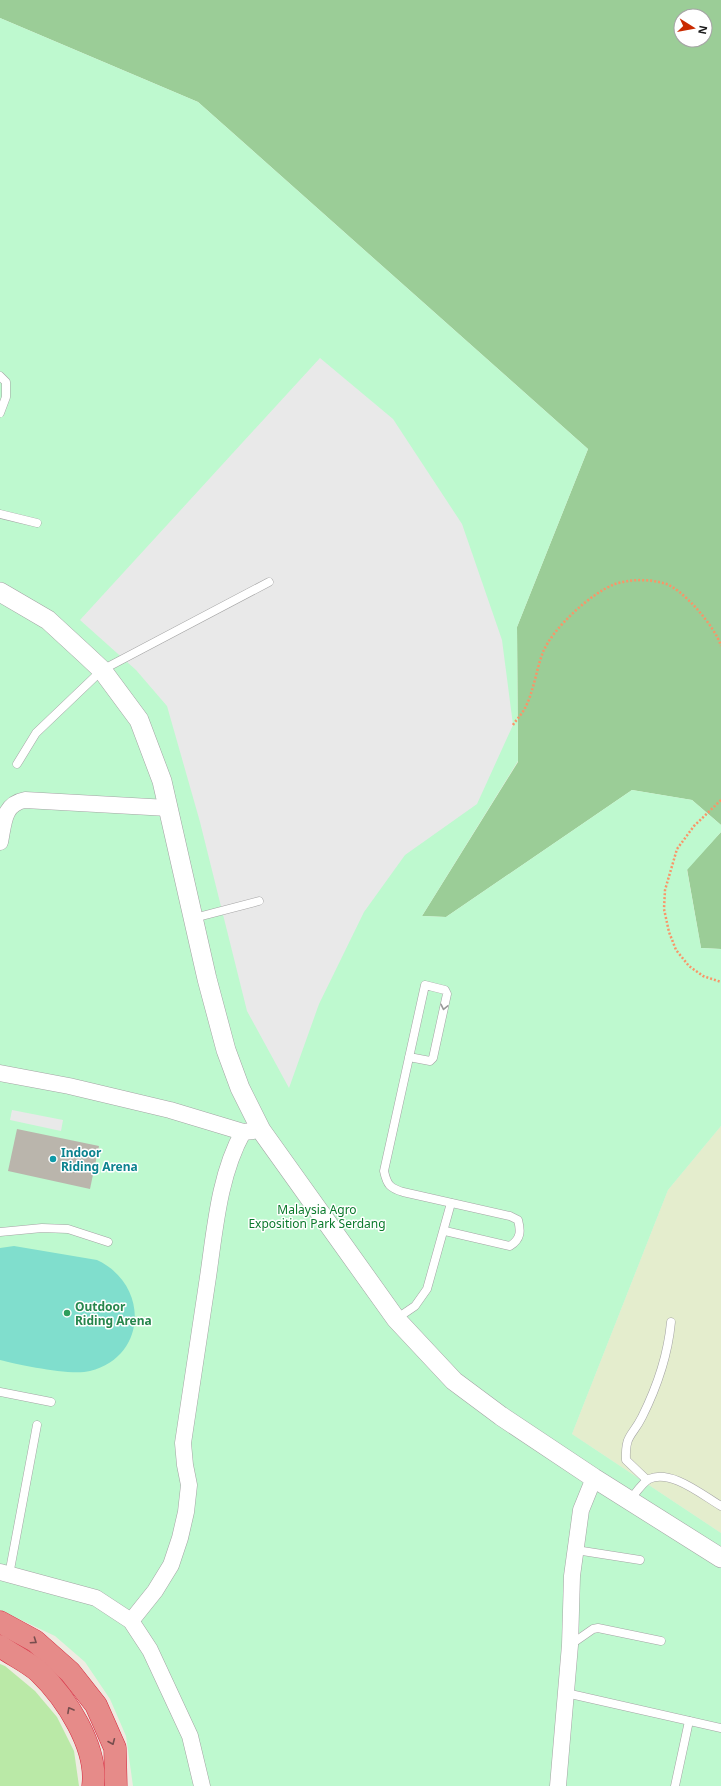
<svg xmlns="http://www.w3.org/2000/svg" width="721" height="1786" viewBox="0 0 721 1786" font-family="'Noto Sans',sans-serif">
	<style>
		.farmland { fill: #e4edcd }
		.grass { fill: #bae9a7 }
		.forest { fill: #9bcd97; fill-rule: evenodd }
		.park { fill: #bef9cf }
		.pitch { fill: #80decd }
		.parking { fill: #e9e9e9 }
		.building { fill: #bab5ac }
		.lines { fill: none; stroke-linecap: round; stroke-linejoin: round }
		.service-casing { stroke: #a4a4a4; stroke-width: 9 }
		.minor-casing { stroke: #a4a4a4; stroke-width: 17 }
		.tertiary-casing { stroke: #a4a4a4; stroke-width: 20 }
		.motorway-casing { stroke: #d7243c; stroke-width: 23 }
		.path { stroke: #f99568; stroke-width: 2.5; stroke-dasharray: 2 2; stroke-linecap: butt }
		.service { stroke: #fff; stroke-width: 8 }
		.minor { stroke: #fff; stroke-width: 16 }
		.tertiary { stroke: #fff; stroke-width: 19 }
		.motorway { stroke: #e68b89; stroke-width: 22 }
		.oneway { stroke: #999 }
		.oneway2 { stroke: #774e4e }
		.culture-dot { fill: #0f9aa8; stroke: #fff; stroke-width: 1.5 }
		.leisure-dot { fill: #2e9e5b; stroke: #fff; stroke-width: 1.5 }
		.labels { text-anchor: middle; dominant-baseline: central; stroke-width: 3; stroke-linejoin: round; paint-order: stroke }
		.culture-label { font-size: 12px; font-weight: bold; fill: #0d838f; stroke: #fff; text-anchor: start }
		.park-label { font-size: 12px; fill: #0b7a2c; stroke: #fff }
		.leisure-label { font-size: 12px; font-weight: bold; fill: #27864d; stroke: #fff; text-anchor: start }
	</style>
	<rect width="100%" height="100%" fill="#eeece2"/>
	<polygon class="farmland" points="721,1126 721,1533 572,1434 668,1190"/>
	<polygon class="grass" points="0,1664 5,1666 35,1691 57,1717 74,1751 79,1786 0,1786"/>
	<g class="forest">
		<path d="M0 0H721V825L692 800 632 790 446 917 422 916 518 762 517 627 588 449 198 102 0 18ZM681 16H705V40H681Z"/>
		<polygon points="721,832 721,949 701,948 687,869"/>
	</g>
	<polygon class="park" points="0,18 198,102 588,449 517,627 518,761 422,916 446,917 632,790 692,800 721,825 721,832 687,870 701,948 721,949 721,1126 668,1190 572,1434 721,1533 721,1786 133,1786 126,1736 110,1699 85,1662 55,1636 0,1610"/>
	<path class="pitch" d="M14 1246 97 1260C150 1285 147 1357 90 1371 71 1376 20 1365 0 1360V1248Z"/>
	<g class="parking">
		<polygon points="320,358 393,419 462,524 502,640 513,725 477,804 405,855 364,912 319,1004 289,1088 247,1011 200,822 167,706 136,670 80,620"/>
		<polygon points="12,1110 63,1120 61,1131 10,1120"/>
	</g>
	<polygon class="building" points="17,1129 99,1146 90,1189 8,1171"/>
	<g class="lines">
		<g class="service-casing">
			<g id="service">
				<polyline points="0,376 6,382 6,397 0,413"/>
				<polyline points="0,514 37,523"/>
				<polyline points="17,764 36,733 102,670 269,582"/>
				<polyline points="194,918 259,901"/>
				<path d="M409 1057 430 1061 433 1058 447 994 445 990 425 985 384 1171C387 1185 390 1188 403 1192L510 1216 518 1220C521 1231 521 1239 510 1246L445 1231"/>
				<polyline points="0,1232 42,1228 68,1229 108,1242"/>
				<polyline points="396,1319 415,1306 427,1289 451,1203"/>
				<polyline points="0,1392 51,1402"/>
				<path d="M647 1480 626 1460C625 1434 632 1437 642 1417 656 1389 668 1354 671 1322"/>
				<path d="M630 1500C635 1494 642 1483 649 1479 671 1469 702 1495 721 1506"/>
				<polyline points="576,1550 640,1560"/>
				<polyline points="9,1575 37,1425"/>
				<polyline points="570,1645 593,1629 598,1628 661,1641"/>
				<polyline points="566,1693 721,1728"/>
				<polyline points="675,1786 689,1721"/>
			</g>
		</g>
		<g class="minor-casing">
			<g id="minor">
				<path d="M0 842C4 823 3 804 25 800L168 808"/>
				<polyline points="0,1073 69,1086 170,1110 243,1132 253,1131"/>
				<polyline points="0,1572 96,1598 131,1621 150,1650 190,1736 202,1786"/>
				<path d="M131 1621 155 1591 171 1565 180 1538 186 1512 189 1485 185 1465 183 1443C191 1388 200 1332 208 1277 215 1229 219 1175 243 1132"/>
				<polyline points="558,1786 570,1645 572,1576 581,1510 594,1478"/>
			</g>
		</g>
		<g class="tertiary-casing">
			<polyline id="tertiary" points="0,592 48,620 86,655 102,670 139,720 162,781 207,979 226,1050 240,1088 261,1130 396,1319 454,1381 501,1416 594,1478 721,1558"/>
		</g>
		<g class="motorway-casing">
			<g id="motorway">
				<polyline points="0,1622 35,1641 70,1672 96,1705 115,1748 116,1786"/>
				<path d="M0 1646C12 1655 28 1662 39 1672 66 1698 98 1747 93 1786"/>
			</g>
		</g>
		<g class="path">
			<path d="M513 725C517 719 522 714 525 708 534 691 536 670 543 652 553 628 591 593 615 584 631 579 648 579 663 583 682 587 716 628 721 646"/>
			<polyline points="721,800 694,826 677,849 665,890 664,909 669,932 676,950 689,966 703,976 721,982"/>
		</g>
		<use href="#service" class="service"/>
		<use href="#minor" class="minor"/>
		<use href="#tertiary" class="tertiary"/>
		<use href="#motorway" class="motorway"/>
	</g>
	<defs><path id="oneway-chevron" d="M-2-3.5L2.5 0L-2 3.5" fill="none" stroke-width="1.6" stroke-linecap="round" stroke-linejoin="round"/></defs>
	<use class="oneway" href="#oneway-chevron" transform="translate(444 1007) rotate(102)"/>
	<g class="oneway2">
		<use href="#oneway-chevron" transform="translate(34 1641) rotate(34)"/>
		<use href="#oneway-chevron" transform="translate(70 1710) rotate(-119)"/>
		<use href="#oneway-chevron" transform="translate(112 1742) rotate(67)"/>
	</g>
	<circle class="culture-dot" cx="53" cy="1159" r="4"/>
	<circle class="leisure-dot" cx="67" cy="1313" r="4"/>
	<g class="labels">
		<g class="culture-label">
			<text x="61" y="1152">Indoor<tspan x="61" dy="14">Riding Arena</tspan></text>
		</g>
		<g class="park-label">
			<text x="317" y="1209">Malaysia Agro<tspan x="317" dy="14">Exposition Park Serdang</tspan></text>
		</g>
		<g class="leisure-label">
			<text x="75" y="1306">Outdoor<tspan x="75" dy="14">Riding Arena</tspan></text>
		</g>
	</g>
	<g transform="translate(693 28) rotate(101)"><circle r="19" fill="#ffffff" stroke="#a5a5a5"/>
	<path d="M0-3L7 15L0 10L-7 15Z" fill="#c92a00"/>
	<text y="-6" font-size="11" font-weight="bold" text-anchor="middle" fill="#1d1d1d">N</text>
	</g>
</svg>
